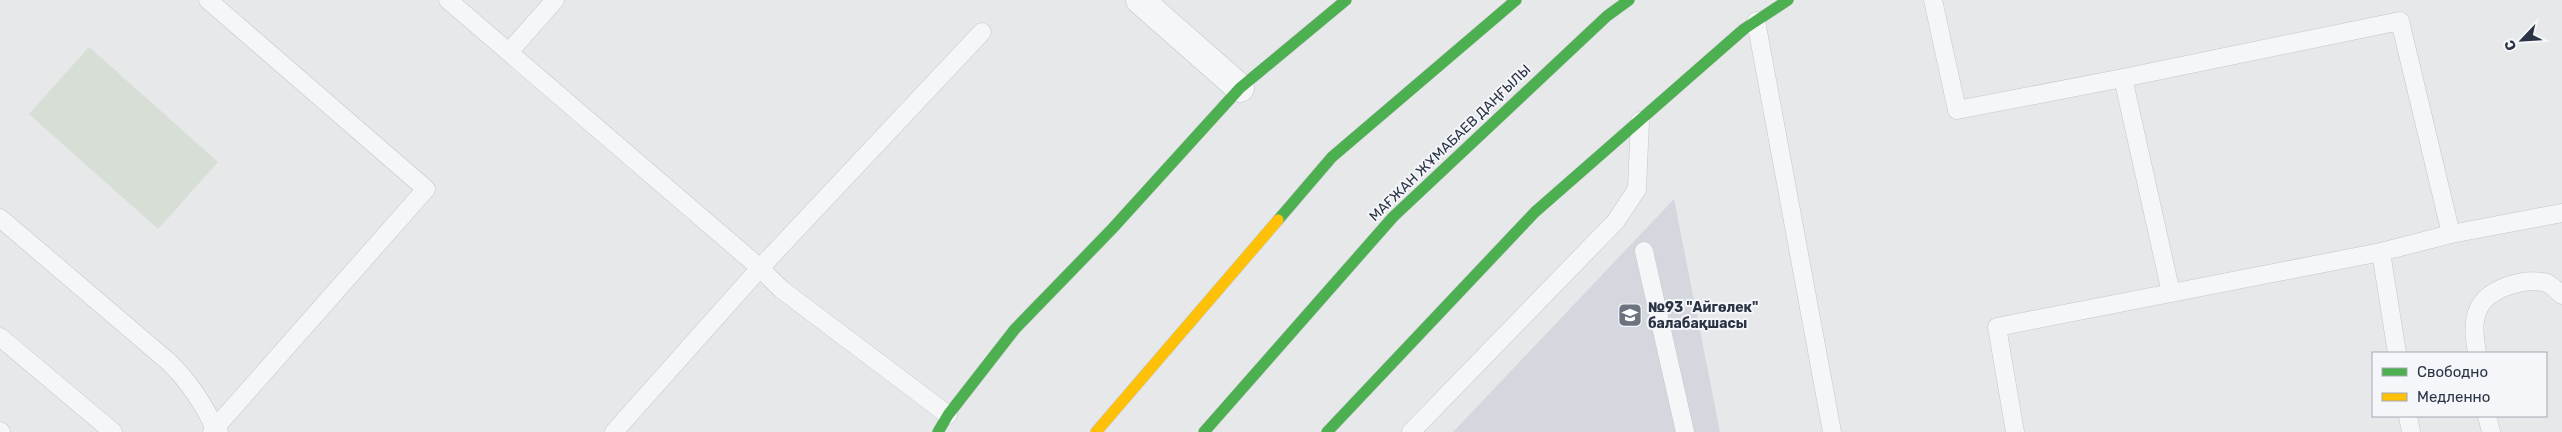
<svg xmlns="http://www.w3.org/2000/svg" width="2562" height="432" viewBox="0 0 2562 432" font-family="Rubik,sans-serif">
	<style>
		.built { fill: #d4d7dd }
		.green { fill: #d6ded6 }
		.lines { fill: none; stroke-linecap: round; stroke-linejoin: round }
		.lane-casing { stroke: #c4c6c8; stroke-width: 19 }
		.street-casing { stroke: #c4c6c8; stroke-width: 29 }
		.fast-casing { stroke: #c4c6c8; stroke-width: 12 }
		.slow-casing { stroke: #c4c6c8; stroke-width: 12 }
		.lane { stroke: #f5f6f7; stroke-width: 18 }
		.street { stroke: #f5f6f7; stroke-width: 28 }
		.fast { stroke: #4caf50; stroke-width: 11 }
		.slow { stroke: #ffc107; stroke-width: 11 }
		.labels { text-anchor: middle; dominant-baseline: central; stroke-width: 4; stroke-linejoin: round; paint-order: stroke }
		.street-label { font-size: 14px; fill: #2b3445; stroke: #f4f6f9 }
		.poi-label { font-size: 14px; font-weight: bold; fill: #2b3445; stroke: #f4f6f9; text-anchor: start }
	</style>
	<rect width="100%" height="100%" fill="#e6e8ea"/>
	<polygon class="built" points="1674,199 1720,432 1453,432"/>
	<polygon class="green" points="89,47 218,162 158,229 29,114"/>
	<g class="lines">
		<g class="lane-casing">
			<g id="lane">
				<polyline points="208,0 426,189 215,428 219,432"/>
				<polyline points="448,0 760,268 781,289 948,415"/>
				<polyline points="1933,0 1957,110 2123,78 2171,293 1997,327 2015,432"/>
				<polyline points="1756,21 1832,432"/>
				<polyline points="509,52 555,0"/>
				<polyline points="2123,78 2400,21 2451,234"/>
				<path d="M0 218 170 363C190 383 203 403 215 428L212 432"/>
				<polyline points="1644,251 1685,432"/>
				<polyline points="2171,293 2381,252"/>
				<polyline points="0,337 113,432"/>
				<polyline points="2397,353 2381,252 2451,234 2562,213"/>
				<path d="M2477 353C2475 339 2472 324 2478 310 2487 288 2525 277 2547 283 2552 285 2558 292 2562 295"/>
				<polyline points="2408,416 2411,432"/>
				<polyline points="2487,416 2491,432"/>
				<polyline points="0,431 1,432"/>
				<polyline points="614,432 760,268 982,32"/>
				<polyline points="1411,432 1616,221 1637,189 1640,121"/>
			</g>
		</g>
		<g class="street-casing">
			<polyline id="street" points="1140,0 1240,88"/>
		</g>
		<g class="fast-casing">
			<g id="fast">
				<polyline points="1278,220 1332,157 1516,0"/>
				<polyline points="938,432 948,415 1015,329 1112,229 1240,88 1346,0"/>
				<polyline points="1204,432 1393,217 1607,16 1629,0"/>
				<polyline points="1327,432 1535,212 1744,29 1788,0"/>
			</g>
		</g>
		<g class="slow-casing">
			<polyline id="slow" points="1096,432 1278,220"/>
		</g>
		<use href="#lane" class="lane"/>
		<use href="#street" class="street"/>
		<use href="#fast" class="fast"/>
		<use href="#slow" class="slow"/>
	</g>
	<defs>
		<g id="school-square" transform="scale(1.25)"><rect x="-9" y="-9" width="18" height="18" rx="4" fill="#6c737f" stroke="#f4f6f9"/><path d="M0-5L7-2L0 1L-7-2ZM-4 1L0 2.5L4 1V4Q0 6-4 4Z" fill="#fff"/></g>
	</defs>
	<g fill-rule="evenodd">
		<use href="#school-square" x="1630" y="315"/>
	</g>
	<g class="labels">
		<g class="street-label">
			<text transform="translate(1450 143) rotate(-44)">МАҒЖАН ЖҰМАБАЕВ ДАҢҒЫЛЫ</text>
		</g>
		<g class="poi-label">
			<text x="1648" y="307">№93 "Айгөлек"<tspan x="1648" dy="16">балабақшасы</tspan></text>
		</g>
	</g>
	<rect x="2372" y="352" width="175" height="65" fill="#f4f6f9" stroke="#a4a8b1"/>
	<rect x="2382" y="368" width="25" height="8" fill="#4caf50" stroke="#a4a8b1"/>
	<text x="2417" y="377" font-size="15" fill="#2b3445">Свободно</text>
	<rect x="2382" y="393" width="25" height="8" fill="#ffc107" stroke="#a4a8b1"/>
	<text x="2417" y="402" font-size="15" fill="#2b3445">Медленно</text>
	<g transform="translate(2522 40) rotate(245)" stroke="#f4f6f9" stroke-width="4" paint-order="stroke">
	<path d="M0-4L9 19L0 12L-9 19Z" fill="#2b3445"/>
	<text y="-8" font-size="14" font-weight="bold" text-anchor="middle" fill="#2b3445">С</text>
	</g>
</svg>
